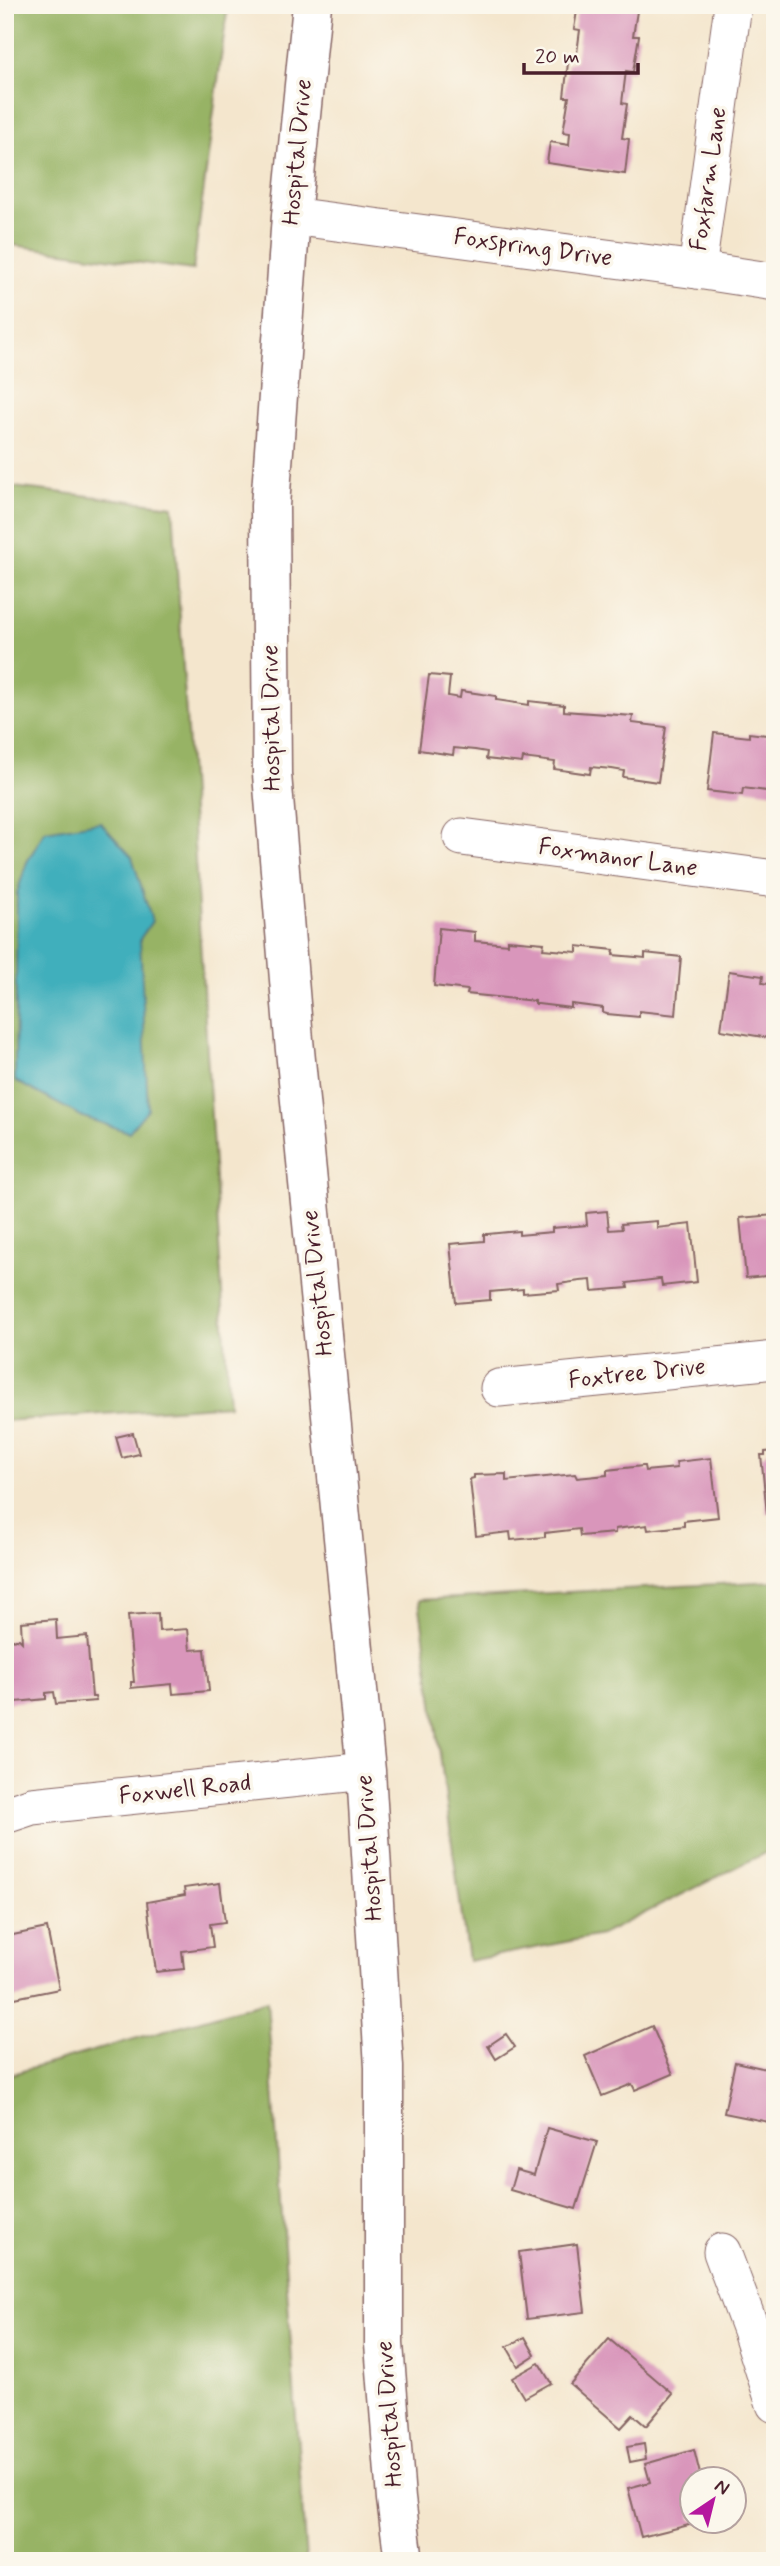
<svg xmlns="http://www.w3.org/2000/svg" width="780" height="2566" viewBox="0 0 780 2566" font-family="Mynerve,sans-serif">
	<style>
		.forest { fill: #97b365; stroke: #706948; stroke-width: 2 }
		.water { fill: #40afbc; stroke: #456774; stroke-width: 2 }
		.building { fill: #d996bb }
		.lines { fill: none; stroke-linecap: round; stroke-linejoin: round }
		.minor-casing { stroke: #866564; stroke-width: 39 }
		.tertiary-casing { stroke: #866564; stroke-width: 41 }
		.minor { stroke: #fff; stroke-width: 37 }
		.tertiary { stroke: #fff; stroke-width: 38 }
		.labels { text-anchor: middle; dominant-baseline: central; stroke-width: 7; stroke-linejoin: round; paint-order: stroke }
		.street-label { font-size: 24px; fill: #4a1f2b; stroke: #fbf7ec }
	</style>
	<rect width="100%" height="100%" fill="#fbf7ec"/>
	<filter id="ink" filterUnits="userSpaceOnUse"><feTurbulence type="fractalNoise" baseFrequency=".0143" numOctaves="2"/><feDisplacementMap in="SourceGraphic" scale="14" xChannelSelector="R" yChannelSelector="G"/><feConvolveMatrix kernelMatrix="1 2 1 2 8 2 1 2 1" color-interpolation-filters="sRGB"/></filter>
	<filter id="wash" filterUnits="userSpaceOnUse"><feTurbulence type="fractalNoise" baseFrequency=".00686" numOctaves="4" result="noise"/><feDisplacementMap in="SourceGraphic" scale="28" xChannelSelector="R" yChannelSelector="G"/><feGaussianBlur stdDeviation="1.57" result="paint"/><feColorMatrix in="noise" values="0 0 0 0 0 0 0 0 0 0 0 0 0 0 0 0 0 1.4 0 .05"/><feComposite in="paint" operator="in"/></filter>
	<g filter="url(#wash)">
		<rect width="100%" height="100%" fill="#f4e6cd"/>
		<g class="forest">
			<polygon points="5,5 228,5 193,270 5,244"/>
			<polygon points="5,486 173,506 229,1405 5,1421"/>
			<polygon points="775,1581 775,1848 601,1935 468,1961 419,1600"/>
			<polygon points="267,2001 306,2561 5,2561 5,2076"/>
		</g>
		<polygon class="water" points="100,822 132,857 152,921 140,939 148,1109 129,1132 83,1117 15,1081 17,893 27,862 45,831"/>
		<g id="blocks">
			<g class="building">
				<polygon points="578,5 638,5 633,36 639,36 633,72 626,71 622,103 627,104 622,138 629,139 625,174 547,163 550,142 569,145 570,133 563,132 569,97 564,97 568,63 576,61 580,30 574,29"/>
				<polygon points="429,675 450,677 448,696 460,698 461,691 496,696 496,700 529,705 529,701 564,705 564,711 633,716 632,723 666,727 658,782 623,777 624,771 612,769 591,767 590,774 554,769 555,762 523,758 522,763 486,759 487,752 475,750 454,748 453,755 419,750"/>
				<polygon points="714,733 749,737 749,733 775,736 775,792 743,788 742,795 707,791"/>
				<polygon points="439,928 475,932 475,941 508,944 508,940 544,943 543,949 577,952 577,946 614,950 613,955 636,957 645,958 645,953 681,957 676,1015 639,1011 639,1017 607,1014 603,1013 603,1008 571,1004 571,1008 538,1004 535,1004 535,1001 467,994 468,990 434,986"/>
				<polygon points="729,971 763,976 762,983 775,985 775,1039 721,1030"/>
				<polygon points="607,1211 609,1230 622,1229 621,1224 657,1221 657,1228 691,1224 697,1282 662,1286 661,1279 659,1279 627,1283 628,1288 592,1291 591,1280 580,1281 558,1284 559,1290 523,1293 523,1289 490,1292 490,1300 456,1303 450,1244 484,1241 484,1234 488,1234 519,1231 519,1235 552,1232 552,1228 587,1225 586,1213"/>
				<polygon points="775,1215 775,1275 746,1278 740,1218"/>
				<polygon points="133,1433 139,1454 122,1458 116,1437"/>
				<polygon points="775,1451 775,1513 767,1514 761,1455 765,1455 765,1452"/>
				<polygon points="711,1458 718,1517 684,1521 684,1526 648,1530 647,1525 615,1529 615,1533 580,1536 579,1529 545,1533 545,1537 511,1540 510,1532 476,1536 470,1479 474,1478 474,1475 506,1474 506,1481 575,1474 577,1478 607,1475 607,1470 643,1466 644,1466 645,1471 677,1468 676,1462"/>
				<polygon points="158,1613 159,1631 188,1629 190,1650 205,1649 209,1691 173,1694 172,1684 131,1688 131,1682 134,1682 128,1615"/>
				<polygon points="56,1619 57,1639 87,1636 92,1697 95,1697 96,1701 56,1704 54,1692 46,1693 46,1699 6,1703 5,1644 10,1640 19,1639 22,1642 21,1622"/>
				<polygon points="220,1883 225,1922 210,1924 213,1947 182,1951 184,1969 156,1972 147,1902 185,1895 184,1888"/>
				<polygon points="47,1928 59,1989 5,2000 5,1948 11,1947 8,1936"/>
				<polygon points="652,2026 673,2074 635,2090 632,2084 602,2096 585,2056"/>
				<polygon points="506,2034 515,2047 496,2059 488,2046"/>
				<polygon points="735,2062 775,2071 775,2132 767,2131 769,2122 724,2113"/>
				<polygon points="547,2128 597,2142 576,2209 510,2190 516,2170 534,2175"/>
				<polygon points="577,2244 585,2312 527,2319 519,2252"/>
				<polygon points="525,2337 535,2355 518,2366 507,2347"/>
				<polygon points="609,2339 673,2394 646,2426 633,2415 621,2428 570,2384"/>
				<polygon points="539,2363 551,2383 524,2398 512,2378"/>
				<polygon points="644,2444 646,2459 630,2462 627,2447"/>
				<polygon points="694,2450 701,2478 692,2478 692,2520 701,2522 641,2537 628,2488 650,2482 645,2464"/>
			</g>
		</g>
	</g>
	<g filter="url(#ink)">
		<use href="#blocks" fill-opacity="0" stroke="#866564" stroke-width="2"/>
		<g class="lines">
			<g class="minor-casing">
				<g id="minor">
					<polyline points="291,216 697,270 775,282"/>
					<polyline points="697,270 733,5"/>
					<polyline points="462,837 775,879"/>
					<polyline points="499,1388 775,1360"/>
					<polyline points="5,1815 32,1806 366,1771"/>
					<polyline points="722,2252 751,2330 775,2404"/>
				</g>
			</g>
			<g class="tertiary-casing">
				<polyline id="tertiary" points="312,5 291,216 270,506 272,774 294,1040 366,1771 384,2067 384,2344 396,2499 404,2561"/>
			</g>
			<use href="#minor" class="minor"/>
			<use href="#tertiary" class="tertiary"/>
		</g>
	</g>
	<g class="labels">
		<g class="street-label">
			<text transform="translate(298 152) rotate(-85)">Hospital Drive</text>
			<text transform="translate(709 179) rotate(-82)">Foxfarm Lane</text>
			<text transform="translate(533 248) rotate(8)">Foxspring Drive</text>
			<text transform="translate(272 718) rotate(-91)">Hospital Drive</text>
			<text transform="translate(618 858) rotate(8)">Foxmanor Lane</text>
			<text transform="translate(318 1283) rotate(-96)">Hospital Drive</text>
			<text transform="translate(637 1374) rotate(-6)">Foxtree Drive</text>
			<text transform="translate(185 1790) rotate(-6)">Foxwell Road</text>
			<text transform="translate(370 1848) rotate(-94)">Hospital Drive</text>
			<text transform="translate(390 2414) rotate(-94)">Hospital Drive</text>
		</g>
	</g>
	<rect width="780" height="2566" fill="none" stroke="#fbf7ec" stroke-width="28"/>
	<g transform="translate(713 2500) rotate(35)"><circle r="33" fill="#fbf7ec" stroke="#b4a19f" stroke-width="2"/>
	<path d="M0-5L12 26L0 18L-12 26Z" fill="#b5179e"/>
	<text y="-10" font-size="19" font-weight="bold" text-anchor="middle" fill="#4a1f2b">N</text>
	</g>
	<path d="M524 63v10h114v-10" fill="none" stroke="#4a1f2b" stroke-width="3.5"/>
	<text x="535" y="63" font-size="21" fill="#4a1f2b" stroke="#fbf7ec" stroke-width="5" paint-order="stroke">20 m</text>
</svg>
